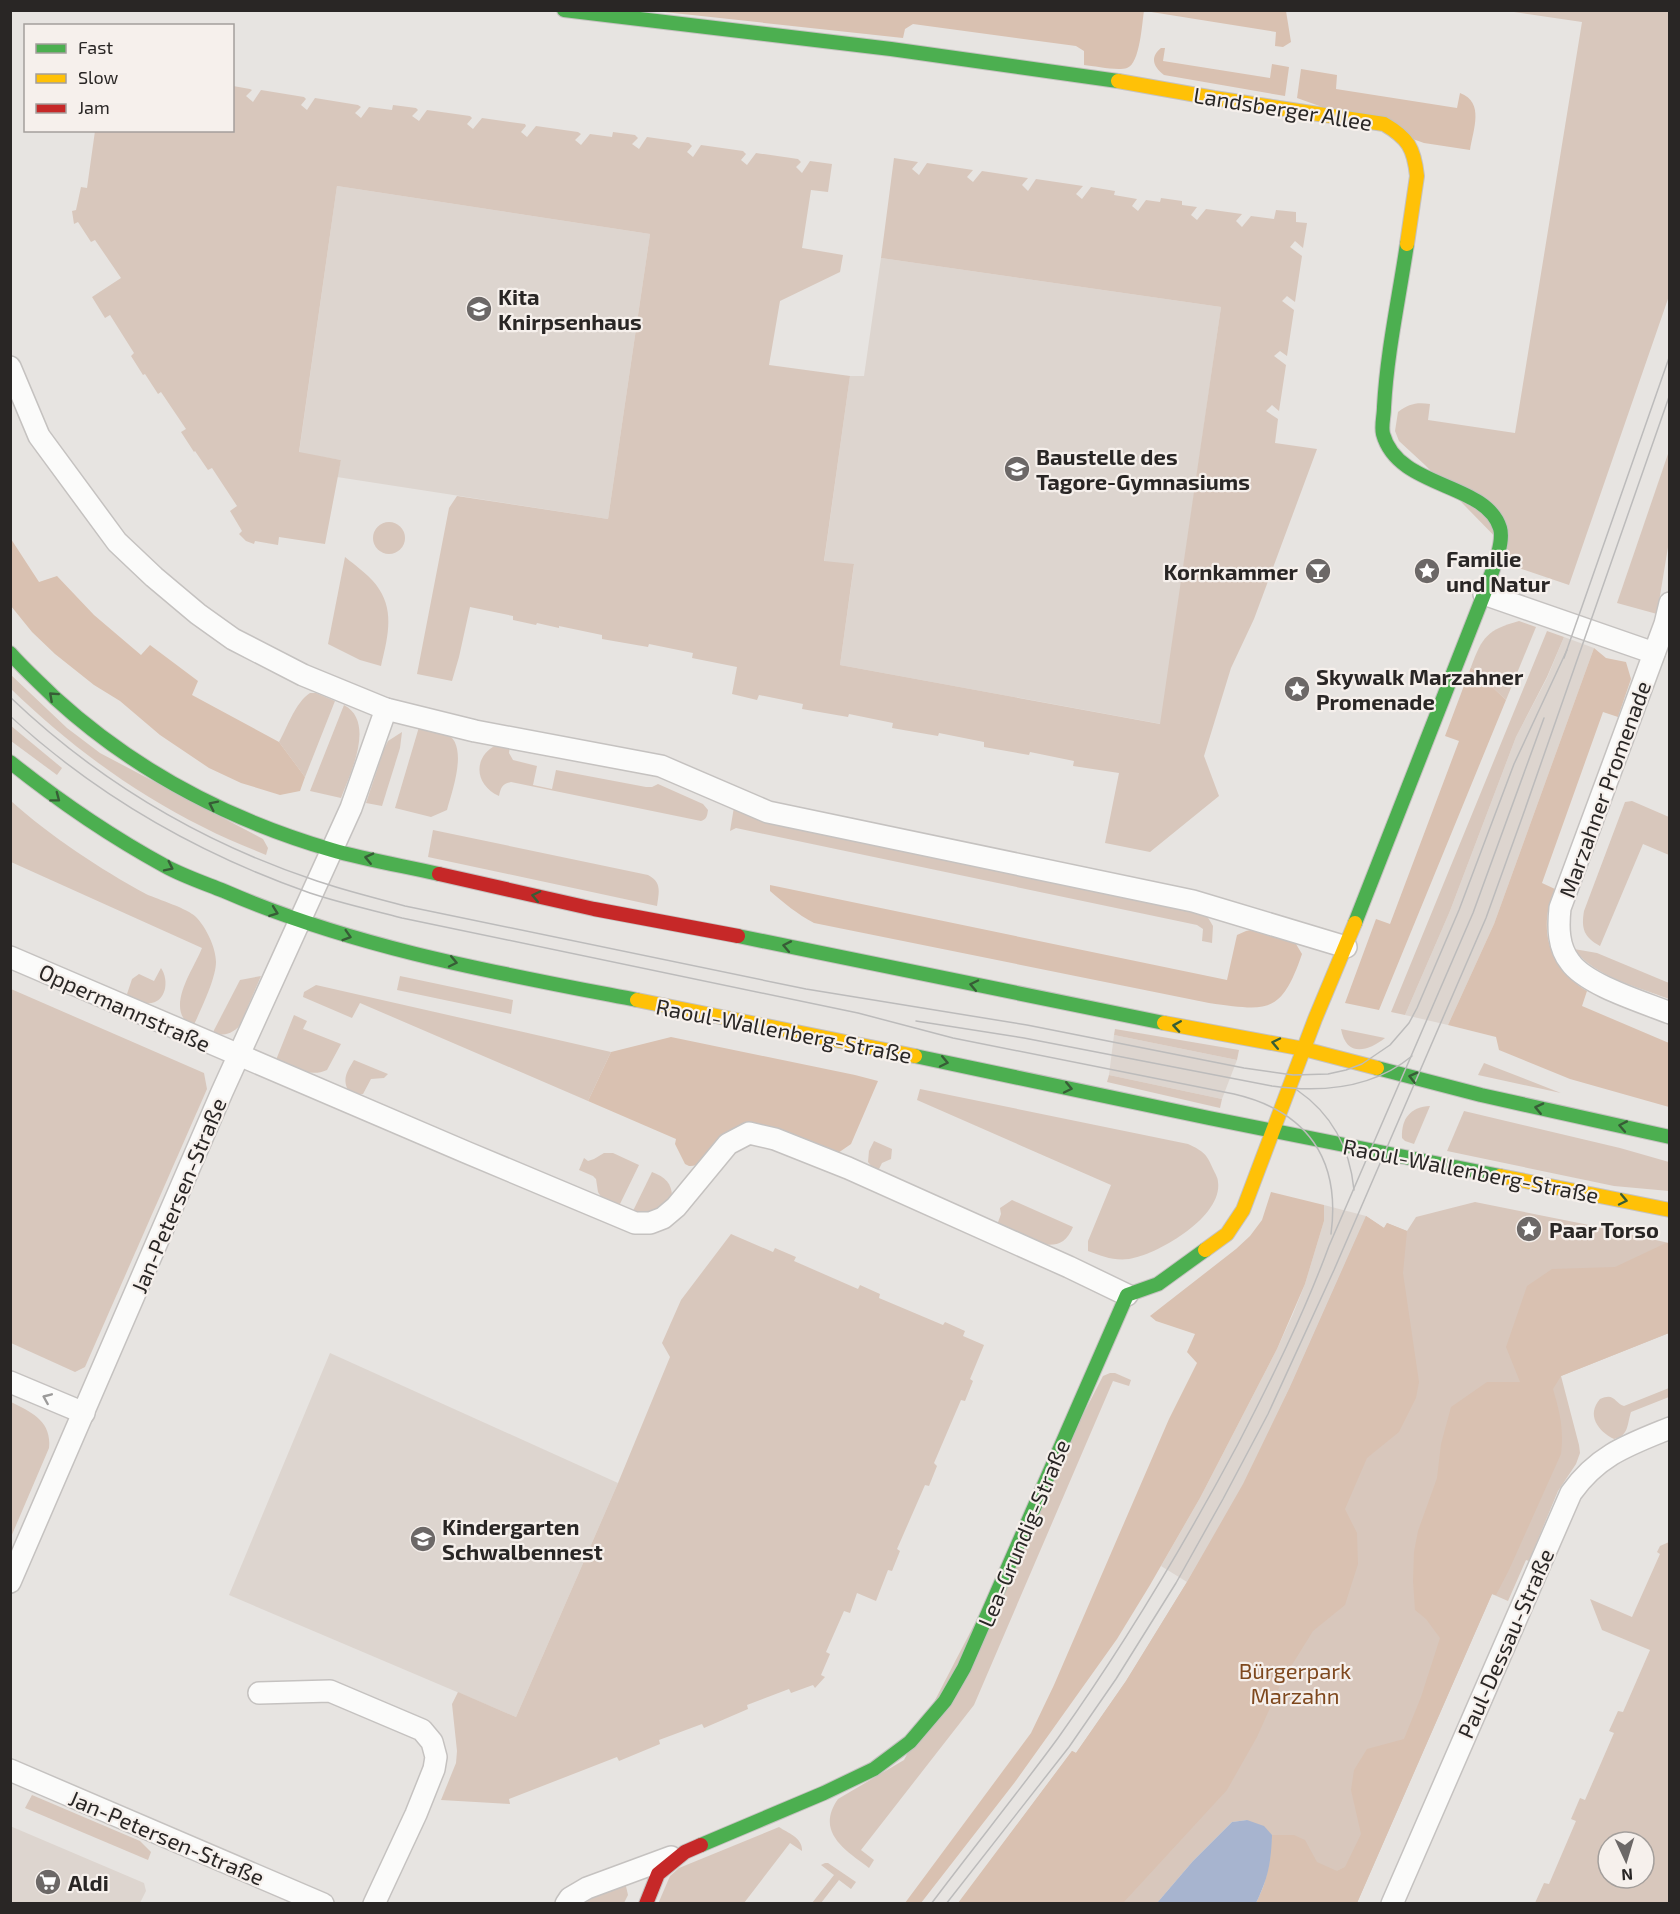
<svg xmlns="http://www.w3.org/2000/svg" width="1680" height="1914" viewBox="0 0 1680 1914" font-family="'Exo 2',sans-serif">
	<style>
		.built { fill: #ddd5cf }
		.green { fill: #d8c7bc; fill-rule: evenodd }
		.forest { fill: #d9c1b1 }
		.water { fill: #a7b4cf }
		.lines { fill: none; stroke-linecap: round; stroke-linejoin: round }
		.street-casing { stroke: #c5c2c0; stroke-width: 24 }
		.fast-casing { stroke: #c5c2c0; stroke-width: 16 }
		.slow-casing { stroke: #c5c2c0; stroke-width: 16 }
		.jam-casing { stroke: #c5c2c0; stroke-width: 16 }
		.street { stroke: #fbfbfa; stroke-width: 21 }
		.fast { stroke: #4caf50; stroke-width: 14 }
		.slow { stroke: #ffc107; stroke-width: 14 }
		.jam { stroke: #c62828; stroke-width: 14 }
		.tram { stroke: #bcbbbb; stroke-width: 1.5 }
		.oneway { stroke: #375d36 }
		.oneway2 { stroke: #9c9b9a }
		.labels { text-anchor: middle; dominant-baseline: central; stroke-width: 4.5; stroke-linejoin: round; paint-order: stroke }
		.street-label { font-size: 22px; fill: #292625; stroke: #f6f0ec }
		.poi-label { font-size: 22px; font-weight: bold; fill: #292625; stroke: #f6f0ec; text-anchor: start }
		.park-label { font-size: 22px; fill: #7e481e; stroke: #f6f0ec }
	</style>
	<rect width="100%" height="100%" fill="#e7e4e1"/>
	<g class="built">
		<polygon points="337,186 650,234 608,519 337,477 341,460 299,453"/>
		<polygon points="881,258 1221,307 1161,724 840,665 854,565 824,562 850,376 864,376"/>
		<polygon points="1564,637 1594,648 1494,924 1448,1025 1405,1015 1450,911 1516,737 1547,678"/>
		<polygon points="1114,1035 1237,1060 1222,1099 1109,1075"/>
		<polygon points="1324,1205 1366,1216 1290,1387 1244,1484 1187,1582 1161,1566 1200,1498 1277,1349 1293,1314 1305,1284 1324,1221"/>
		<polygon points="330,1353 618,1483 516,1717 229,1595"/>
		<polygon points="10,1826 144,1883 146,1891 140,1903 11,1903"/>
	</g>
	<g class="green">
		<path d="M1507 11H1669V296L1569 585 1507 564 1510 552 1425 465 1399 441 1395 431 1398 412C1409 404 1416 402 1430 404L1428 420 1515 433 1582 22Z"/>
		<polygon points="233,86 250,89 252,90 246,96 253,102 261,90 304,97 306,99 301,105 307,110 315,98 358,105 361,107 355,113 361,118 369,107 392,110 393,105 416,108 418,110 412,116 419,121 427,110 470,116 472,118 467,124 473,129 482,118 525,124 526,126 521,132 527,137 536,126 578,132 581,134 575,140 581,145 590,134 612,137 613,132 635,135 638,138 632,144 639,149 647,137 689,143 692,146 687,152 693,157 701,145 743,151 746,154 741,160 747,165 756,153 798,159 801,162 796,167 802,173 810,161 832,164 828,192 811,190 802,248 843,255 840,272 780,301 769,365 850,376 824,561 854,564 840,665 1160,724 1221,307 881,258 894,158 918,162 912,169 919,175 927,163 973,170 967,177 973,182 982,171 1028,178 1022,185 1028,191 1036,179 1083,186 1076,194 1082,199 1091,187 1115,191 1114,195 1137,199 1132,206 1138,211 1146,200 1160,202 1161,198 1182,201 1182,205 1197,207 1191,215 1197,220 1206,209 1242,214 1236,221 1242,227 1251,216 1274,219 1276,210 1296,212 1296,222 1307,223 1303,248 1295,241 1290,247 1302,256 1295,302 1287,296 1282,301 1294,310 1287,356 1280,351 1274,356 1286,365 1279,411 1272,405 1266,411 1278,419 1275,443 1317,449 1254,619 1231,668 1204,756 1219,796 1150,852 1105,843 1119,773 1073,766 1074,761 1030,752 1029,755 984,747 984,742 939,733 938,736 892,728 893,723 849,714 848,717 802,709 803,704 759,695 757,700 732,694 737,667 692,658 693,653 649,644 648,647 602,639 602,635 559,626 559,628 537,623 536,625 513,620 513,616 470,607 459,657 452,681 417,674 449,508 457,496 608,519 650,234 337,186 299,452 341,460 325,544 279,537 278,545 255,541 254,544 246,541 239,534 242,531 230,511 237,506 212,468 208,470 195,451 194,452 181,432 186,429 161,392 158,394 145,374 143,375 131,356 134,353 110,315 105,318 92,297 121,278 95,240 91,242 78,222 74,224 72,211 76,210 81,187 87,188 95,131 232,130"/>
		<polygon points="1669,451 1669,541 1657,614 1617,603"/>
		<circle cx="389" cy="538" r="16"/>
		<path d="M345 557C356 566 372 577 379 589 395 613 387 640 381 666L360 660 328 644Z"/>
		<path d="M1519 621 1536 627 1506 700 1471 667C1482 637 1487 630 1519 621Z"/>
		<polygon points="1547,631 1564,637 1547,677 1516,737 1450,911 1405,1015 1391,1012"/>
		<path d="M10 674 67 728 100 753 263 839 268 848 266 855C245 846 223 838 203 827 132 792 68 744 11 689Z"/>
		<path d="M310 693H316L335 701 305 777 279 742C288 726 295 703 310 693Z"/>
		<path d="M344 705C376 722 350 774 341 798L310 791Z"/>
		<polygon points="10,725 62,768 57,775 11,741"/>
		<path d="M419 727C427 729 435 729 443 732 471 741 452 791 447 810L431 817 395 808Z"/>
		<polygon points="402,732 400,748 382,806 366,803 384,749 388,741"/>
		<path d="M496 745H510L509 753 513 760 537 766 533 785 552 789 556 770 646 787H652L658 784 703 804 708 810C707 816 707 819 701 821L511 782C502 784 501 787 499 796 475 785 472 758 496 745Z"/>
		<path d="M11 801C50 836 100 869 146 894 159 900 187 908 196 917 206 927 216 948 216 962 216 979 200 1011 193 1027 163 1010 193 971 202 948L11 862Z"/>
		<path d="M1632 801 1669 817V855L1643 844 1600 946C1584 937 1581 929 1584 911L1625 802Z"/>
		<polygon points="734,807 1192,911 1207,916 1213,926 1212,943 1202,941 1203,929 1197,925 736,828 730,831"/>
		<path d="M433 830 648 875C662 882 659 892 657 906L428 857Z"/>
		<path d="M1574 949 1597 953 1669 983V999C1638 987 1595 977 1574 949Z"/>
		<path d="M161 968C170 981 166 1006 145 1003 139 1003 132 997 127 994L132 979 139 974 154 981Z"/>
		<path d="M261 976 240 1025C233 1034 223 1036 212 1034L240 980Z"/>
		<polygon points="400,976 513,1000 511,1014 397,990"/>
		<polygon points="316,985 611,1052 588,1101 360,1003 352,1018 303,997 304,992"/>
		<polygon points="11,989 204,1073 207,1089 85,1367 75,1372 11,1343"/>
		<path d="M294 1015 307 1021 303 1029 341 1044 327 1070C309 1078 293 1067 276 1060Z"/>
		<polygon points="1115,1029 1239,1050 1237,1060 1114,1035"/>
		<path d="M1341 1029 1385 1038C1367 1052 1346 1057 1341 1029Z"/>
		<path d="M354 1060 388 1074 384 1078 371 1079 363 1094H358L348 1090C342 1078 348 1070 354 1060Z"/>
		<polygon points="1484,1063 1561,1093 1478,1075"/>
		<polygon points="1109,1075 1222,1099 1220,1108 1107,1082"/>
		<path d="M920 1089 1188 1144C1203 1151 1207 1154 1213 1169 1215 1173 1218 1178 1218 1182 1223 1217 1157 1255 1129 1259 1114 1261 1101 1256 1088 1251V1241L1111 1185 917 1100Z"/>
		<path d="M1430 1106 1414 1144 1405 1141 1402 1138C1401 1118 1411 1107 1430 1106Z"/>
		<polygon points="1464,1111 1620,1148 1669,1162 1669,1191 1614,1186 1447,1151"/>
		<polygon points="874,1141 892,1149 891,1159 882,1163 877,1173 868,1162 869,1151"/>
		<polygon points="604,1153 613,1153 639,1165 619,1206 603,1200 598,1192 596,1179 593,1176 579,1170 584,1158 588,1161 594,1159"/>
		<path d="M652 1172C665 1177 672 1183 672 1197 658 1213 651 1214 632 1213Z"/>
		<path d="M1012 1200 1073 1227C1059 1263 1021 1235 997 1225L1001 1214 1000 1208Z"/>
		<polygon points="1475,1202 1584,1224 1669,1243 1669,1333 1561,1376 1579,1445 1580,1453 1576,1464 1558,1491 1529,1561 1526,1560 1508,1601 1492,1594 1357,1903 1256,1903 1265,1884 1247,1820 1232,1822 1193,1861 1157,1903 958,1904 1072,1751 1076,1753 1126,1681 1187,1582 1244,1484 1290,1387 1366,1216 1384,1228 1387,1223 1407,1231 1416,1217"/>
		<polygon points="731,1234 773,1252 775,1248 796,1257 794,1261 858,1289 860,1285 880,1294 879,1298 943,1325 945,1322 965,1331 963,1336 984,1345 970,1379 973,1381 965,1401 961,1400 934,1463 937,1466 929,1486 925,1485 897,1549 900,1551 892,1571 888,1570 876,1601 857,1593 850,1613 844,1611 826,1652 830,1654 821,1675 825,1677 815,1688 813,1685 791,1693 789,1689 747,1705 748,1709 704,1728 702,1724 659,1740 660,1744 619,1761 617,1757 509,1799 510,1804 441,1800 456,1763 457,1751 452,1704 458,1692 516,1717 618,1483 670,1357 662,1343 681,1300"/>
		<path d="M1110 1373H1115L1131 1380 1129 1386 1113 1381 974 1705 861 1850 874 1860 869 1868C845 1850 815 1832 838 1799L904 1760 1103 1376Z"/>
		<path d="M1669 1388V1397L1631 1412C1627 1424 1629 1436 1614 1439 1598 1431 1586 1415 1600 1399 1615 1392 1614 1403 1624 1406Z"/>
		<path d="M11 1402C31 1412 52 1421 49 1448L11 1537Z"/>
		<path d="M1669 1542V1903H1535L1544 1883 1549 1884 1576 1821 1571 1819 1580 1798 1585 1800 1614 1733 1609 1731 1618 1711 1623 1712 1650 1650 1602 1630 1590 1599 1632 1617 1660 1554 1657 1552 1660 1546ZM1608 1842H1644V1878H1608Z"/>
		<polygon points="32,1795 140,1841 151,1852 148,1860 25,1808"/>
		<path d="M779 1827C788 1833 803 1838 802 1851L790 1843 744 1903 658 1904 670 1876 679 1868Z"/>
		<polygon points="825,1863 828,1863 856,1882 851,1889 839,1880 821,1903 812,1903 834,1875 821,1865"/>
		<polygon points="625,1882 628,1895 624,1903 584,1904 597,1894"/>
	</g>
	<g class="forest">
		<path d="M655 11H1144C1142 23 1140 64 1127 68 1117 71 1095 66 1084 65V51L1076 46 913 24 905 29 903 38Z"/>
		<polygon points="1145,11 1286,11 1291,42 1283,47 1275,46 1276,32"/>
		<path d="M1161 48H1165L1163 61 1270 78 1272 64 1289 67 1285 96 1164 75C1154 67 1149 58 1161 48Z"/>
		<path d="M1301 69 1337 75 1336 89 1457 108 1460 93C1485 102 1473 130 1470 150L1424 143 1297 98Z"/>
		<polygon points="11,539 39,582 57,576 94,615 141,655 150,645 198,681 192,695 279,742 305,777 300,791 280,795 241,783 209,768 160,735 120,701 94,685 55,654 32,632 11,606"/>
		<path d="M1594 648 1606 658 1626 662 1631 679 1618 717 1603 712 1542 883 1555 889C1537 929 1549 968 1587 991L1582 1006 1669 1043V1107L1570 1079 1499 1050 1496 1037 1448 1025 1494 924Z"/>
		<polygon points="1471,667 1506,700 1379,1010 1345,1003 1376,919 1390,924 1459,741 1445,736"/>
		<path d="M770 885 1227 980 1237 935 1246 931 1255 929 1296 944 1302 954C1281 1015 1268 1011 1209 1003L814 923C797 914 784 903 770 891Z"/>
		<path d="M671 1037 855 1075 878 1081 851 1144 838 1153C821 1146 768 1122 753 1124 746 1125 737 1127 731 1131 718 1139 705 1168 689 1166L685 1164 675 1144 676 1139 588 1101 611 1052Z"/>
		<polygon points="1271,1192 1324,1205 1324,1221 1305,1284 1277,1349 1200,1498 1150,1585 1117,1639 1050,1733 1015,1782 921,1903 905,1903 1031,1733 1054,1685 1169,1419 1197,1363 1187,1352 1195,1334 1156,1321 1150,1316 1236,1249 1250,1236 1262,1220"/>
		<polygon points="1366,1216 1384,1228 1387,1223 1407,1231 1403,1273 1419,1382 1416,1398 1399,1432 1367,1458 1345,1509 1357,1533 1358,1564 1345,1605 1313,1631 1282,1681 1257,1737 1227,1790 1123,1903 958,1903 1072,1751 1076,1753 1126,1681 1187,1582 1243,1484 1290,1387"/>
		<path d="M1666 1243H1669V1333L1561 1376 1553 1389C1560 1413 1564 1429 1561 1454L1509 1570 1496 1595 1492 1594 1357 1903 1256 1904C1268 1878 1271 1863 1272 1835H1294L1305 1840 1317 1862 1337 1871 1345 1867 1361 1834 1351 1790 1354 1770 1367 1749 1404 1739 1421 1697 1440 1638 1426 1619 1415 1610 1413 1581 1414 1552 1418 1531 1437 1478 1441 1444 1451 1407 1487 1382H1520L1506 1347 1527 1286 1552 1269 1615 1267Z"/>
	</g>
	<path class="water" d="M1247 1820 1264 1826 1272 1835C1271 1863 1268 1878 1256 1903H1157L1193 1861 1232 1822Z"/>
	<g class="lines">
		<g class="street-casing">
			<g id="street">
				<polyline points="10,367 39,436 117,542 154,577 198,614 233,639 303,675 386,709 475,731 661,766 768,812 1193,901 1346,947"/>
				<polyline points="1484,594 1654,653"/>
				<path d="M1670 603 1665 624 1560 908C1558 927 1558 947 1570 962 1586 985 1643 1002 1670 1013"/>
				<path d="M10 957C218 1047 426 1136 635 1223H650L663 1218 676 1207 728 1144 749 1133 775 1139 848 1168 1069 1267 1127 1295"/>
				<polyline points="10,1382 84,1413"/>
				<polyline points="10,1582 222,1092 351,808 386,709"/>
				<polyline points="259,1693 330,1691 422,1730 432,1742 436,1757 434,1769 416,1814 374,1904"/>
				<polyline points="10,1770 323,1904"/>
				<polyline points="566,1904 570,1898 587,1888 671,1857"/>
				<path d="M1392 1904 1571 1493C1598 1455 1628 1445 1670 1428"/>
			</g>
		</g>
		<g class="fast-casing">
			<g id="fast">
				<polyline points="564,10 891,49 1118,81"/>
				<path d="M10 653C24 669 40 683 55 698 135 771 229 820 332 850 367 860 404 866 439 874"/>
				<path d="M10 762C59 801 110 836 165 866 183 876 204 883 224 891 355 948 497 973 637 1000"/>
				<path d="M1355 923 1484 594C1489 578 1505 545 1500 528 1486 482 1398 489 1383 434 1381 426 1384 416 1384 407 1387 352 1399 298 1407 244"/>
				<polyline points="738,936 1164,1023"/>
				<polyline points="915,1056 1209,1118 1500,1176"/>
				<polyline points="1377,1068 1481,1095 1670,1137"/>
				<polyline points="701,1845 824,1793 874,1769 910,1742 945,1701 964,1668 1127,1295 1158,1284 1205,1250"/>
			</g>
		</g>
		<g class="slow-casing">
			<g id="slow">
				<path d="M1118 81 1214 98 1384 124C1408 138 1414 148 1417 176L1407 244"/>
				<polyline points="637,1000 915,1056"/>
				<polyline points="1164,1023 1304,1049 1377,1068"/>
				<polyline points="1500,1176 1670,1210"/>
				<polyline points="1205,1250 1227,1234 1243,1210 1315,1019 1355,923"/>
			</g>
		</g>
		<g class="jam-casing">
			<g id="jam">
				<polyline points="439,874 594,909 738,936"/>
				<polyline points="646,1904 658,1874 685,1852 701,1845"/>
			</g>
		</g>
		<use href="#street" class="street"/>
		<use href="#fast" class="fast"/>
		<use href="#slow" class="slow"/>
		<use href="#jam" class="jam"/>
		<g class="tram">
			<polyline points="1564,658 1670,355"/>
			<path d="M10 697C98 781 203 843 317 881 346 891 376 898 405 906L806 989 1027 1025 1244 1068 1293 1075 1328 1074 1346 1070 1362 1064 1390 1045 1409 1023 1417 1008 1459 910 1514 764 1567 650"/>
			<path d="M10 716C97 796 199 854 310 893 340 903 372 910 402 918L858 1013 953 1038 1234 1094C1307 1111 1341 1159 1331 1234"/>
			<path d="M916 1021 1024 1038 1272 1086C1322 1093 1372 1089 1412 1056"/>
			<path d="M1297 1090C1332 1114 1350 1149 1354 1190"/>
			<path d="M931 1904C973 1848 1017 1794 1058 1738 1125 1644 1184 1545 1238 1444 1271 1380 1304 1314 1329 1246L1473 913 1544 718"/>
			<polyline points="946,1904 1069,1747 1116,1679 1176,1583 1223,1499 1268,1414 1334,1270 1486,918 1523,815 1670,394"/>
		</g>
	</g>
	<defs><path id="oneway-chevron" d="M-2-3.5L2.5 0L-2 3.5" fill="none" stroke-width="1.6" stroke-linecap="round" stroke-linejoin="round" transform="scale(1.5)"/></defs>
	<g class="oneway">
		<use href="#oneway-chevron" transform="translate(53 696) rotate(-138)"/>
		<use href="#oneway-chevron" transform="translate(56 798) rotate(37)"/>
		<use href="#oneway-chevron" transform="translate(213 805) rotate(-154)"/>
		<use href="#oneway-chevron" transform="translate(369 858) rotate(-167)"/>
		<use href="#oneway-chevron" transform="translate(169 867) rotate(26)"/>
		<use href="#oneway-chevron" transform="translate(536 896) rotate(-168)"/>
		<use href="#oneway-chevron" transform="translate(274 912) rotate(20)"/>
		<use href="#oneway-chevron" transform="translate(347 936) rotate(17)"/>
		<use href="#oneway-chevron" transform="translate(787 946) rotate(-169)"/>
		<use href="#oneway-chevron" transform="translate(453 962) rotate(12)"/>
		<use href="#oneway-chevron" transform="translate(974 985) rotate(-168)"/>
		<use href="#oneway-chevron" transform="translate(1177 1026) rotate(-171)"/>
		<use href="#oneway-chevron" transform="translate(1276 1043) rotate(-168)"/>
		<use href="#oneway-chevron" transform="translate(944 1062) rotate(12)"/>
		<use href="#oneway-chevron" transform="translate(1413 1077) rotate(-166)"/>
		<use href="#oneway-chevron" transform="translate(1068 1088) rotate(12)"/>
		<use href="#oneway-chevron" transform="translate(1539 1108) rotate(-167)"/>
		<use href="#oneway-chevron" transform="translate(1623 1126) rotate(-169)"/>
		<use href="#oneway-chevron" transform="translate(1623 1200) rotate(12)"/>
	</g>
	<use class="oneway2" href="#oneway-chevron" transform="translate(47 1398) rotate(-157)"/>
	<defs>
		<g id="school-disc" transform="scale(1.35)"><circle r="9.5" fill="#6c6867" stroke="#f6f0ec"/><path d="M0-5L7-2L0 1L-7-2ZM-4 1L0 2.5L4 1V4Q0 6-4 4Z" fill="#fff"/></g>
		<g id="bar-disc" transform="scale(1.35)"><circle r="9.5" fill="#6c6867" stroke="#f6f0ec"/><path d="M-6-5H6L.8 .8V4.5H3.5V6h-7V4.5H-.8V.8Z" fill="#fff"/></g>
		<g id="sight-disc" transform="scale(1.35)"><circle r="9.5" fill="#6c6867" stroke="#f6f0ec"/><path d="M0-6L1.8-2.2L6-1.7L2.9 1.2L3.7 5.4L0 3.3L-3.7 5.4L-2.9 1.2L-6-1.7L-1.8-2.2Z" fill="#fff"/></g>
		<g id="supermarket-disc" transform="scale(1.35)"><circle r="9.5" fill="#6c6867" stroke="#f6f0ec"/><path d="M-6-5.5h2.5l.6 2H6L4.5 2H-2.5L-4.4-4H-6ZM-1.5 3.2a1.3 1.3 0 1 0 .1 0ZM3 3.2a1.3 1.3 0 1 0 .1 0Z" fill="#fff"/></g>
	</defs>
	<g fill-rule="evenodd">
		<use href="#school-disc" x="479" y="309"/>
		<use href="#school-disc" x="1017" y="469"/>
		<use href="#bar-disc" x="1318" y="571"/>
		<use href="#sight-disc" x="1427" y="571"/>
		<use href="#sight-disc" x="1297" y="689"/>
		<use href="#sight-disc" x="1529" y="1229"/>
		<use href="#school-disc" x="423" y="1539"/>
		<use href="#supermarket-disc" x="48" y="1882"/>
	</g>
	<g class="labels">
		<g class="street-label">
			<text transform="translate(1283 108) rotate(9)">Landsberger Allee</text>
			<text transform="translate(1604 789) rotate(-70)">Marzahner Promenade</text>
			<text transform="translate(125 1007) rotate(24)">Oppermannstraße</text>
			<text transform="translate(784 1030) rotate(11)">Raoul-Wallenberg-Straße</text>
			<text transform="translate(1471 1170) rotate(11)">Raoul-Wallenberg-Straße</text>
			<text transform="translate(178 1195) rotate(-67)">Jan-Petersen-Straße</text>
			<text transform="translate(1023 1533) rotate(-67)">Lea-Grundig-Straße</text>
			<text transform="translate(1505 1643) rotate(-66)">Paul-Dessau-Straße</text>
			<text transform="translate(167 1837) rotate(23)">Jan-Petersen-Straße</text>
		</g>
		<g class="poi-label">
			<text x="498" y="296">Kita<tspan x="498" dy="25">Knirpsenhaus</tspan></text>
			<text x="1036" y="456">Baustelle des<tspan x="1036" dy="25">Tagore-Gymnasiums</tspan></text>
			<text x="1446" y="558">Familie<tspan x="1446" dy="25">und Natur</tspan></text>
			<text x="1298" y="571" text-anchor="end">Kornkammer</text>
			<text x="1316" y="676">Skywalk Marzahner<tspan x="1316" dy="25">Promenade</tspan></text>
			<text x="1549" y="1229">Paar Torso</text>
			<text x="442" y="1526">Kindergarten<tspan x="442" dy="25">Schwalbennest</tspan></text>
			<text x="68" y="1882">Aldi</text>
		</g>
		<g class="park-label">
			<text x="1295" y="1670">Bürgerpark<tspan x="1295" dy="25">Marzahn</tspan></text>
		</g>
	</g>
	<rect width="1680" height="1914" fill="none" stroke="#292625" stroke-width="24"/>
	<rect x="24" y="24" width="210" height="108" fill="#f6f0ec" stroke="#a49f9c" stroke-width="1.5"/>
	<rect x="36" y="44" width="30" height="9" fill="#4caf50" stroke="#a49f9c" stroke-width="1.5"/>
	<text x="78" y="54" font-size="18" fill="#292625">Fast</text>
	<rect x="36" y="74" width="30" height="9" fill="#ffc107" stroke="#a49f9c" stroke-width="1.5"/>
	<text x="78" y="84" font-size="18" fill="#292625">Slow</text>
	<rect x="36" y="104" width="30" height="9" fill="#c62828" stroke="#a49f9c" stroke-width="1.5"/>
	<text x="78" y="114" font-size="18" fill="#292625">Jam</text>
	<g transform="translate(1626 1860) rotate(176)"><circle r="28" fill="#f6f0ec" stroke="#a49f9c" stroke-width="1.5"/>
	<path d="M0-4.5L10 22L0 15L-10 22Z" fill="#6c6867"/>
	<text y="-9" font-size="16" font-weight="bold" text-anchor="middle" fill="#292625">N</text>
	</g>
</svg>
